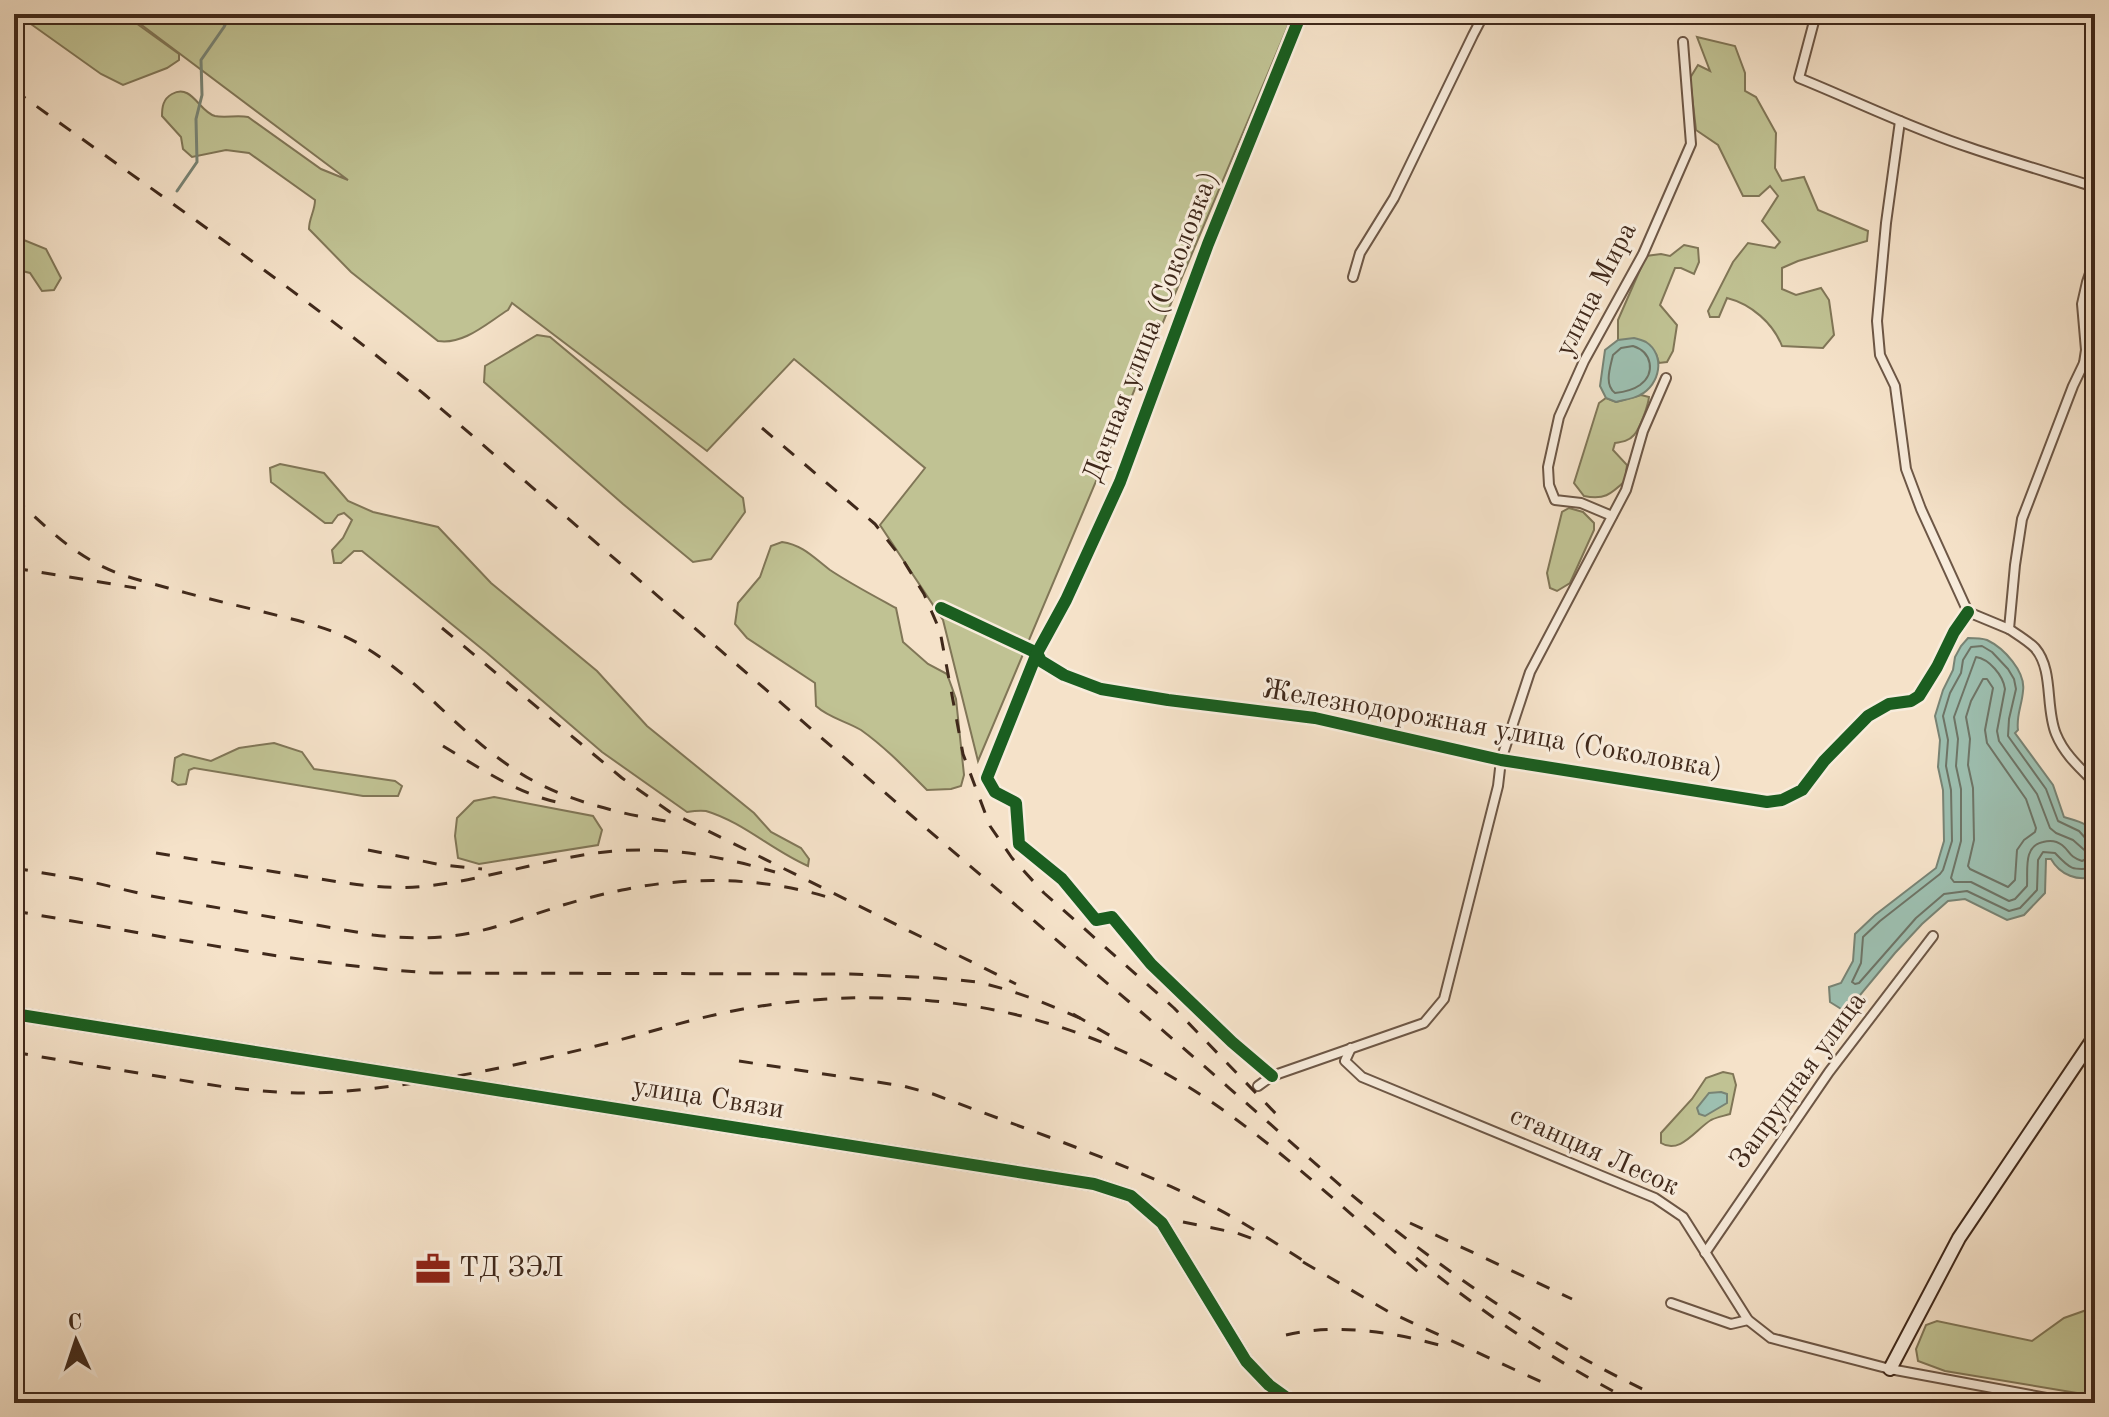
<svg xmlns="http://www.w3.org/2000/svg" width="2109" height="1417" viewBox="0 0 2109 1417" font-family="'Old Standard TT',serif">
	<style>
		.green { fill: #c0c293; stroke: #807657; stroke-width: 2 }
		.water { fill: #9dbfb0; stroke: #788374; stroke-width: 2 }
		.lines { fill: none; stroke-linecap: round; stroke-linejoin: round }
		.shore { stroke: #6e7466; stroke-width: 2 }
		.stream { stroke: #788374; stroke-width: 3 }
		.street-casing { stroke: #6d5746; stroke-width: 12 }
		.secondary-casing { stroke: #40291b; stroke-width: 16 }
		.street { stroke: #f8ecdc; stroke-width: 8 }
		.secondary { stroke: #f8ecdc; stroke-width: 12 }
		.rail { stroke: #40291b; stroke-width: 3; stroke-dasharray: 14 14; stroke-linecap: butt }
		.cycleway-casing { stroke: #f8ecdc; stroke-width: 17 }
		.cycleway { stroke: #1b5e20; stroke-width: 12 }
		.labels { text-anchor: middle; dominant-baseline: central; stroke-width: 6; stroke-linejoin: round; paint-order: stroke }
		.street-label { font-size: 28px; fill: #40291b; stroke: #f8ecdc }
		.poi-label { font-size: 28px; fill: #40291b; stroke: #f8ecdc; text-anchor: start }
	</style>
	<rect width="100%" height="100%" fill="#f5e2c9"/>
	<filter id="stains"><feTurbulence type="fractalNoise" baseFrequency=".0025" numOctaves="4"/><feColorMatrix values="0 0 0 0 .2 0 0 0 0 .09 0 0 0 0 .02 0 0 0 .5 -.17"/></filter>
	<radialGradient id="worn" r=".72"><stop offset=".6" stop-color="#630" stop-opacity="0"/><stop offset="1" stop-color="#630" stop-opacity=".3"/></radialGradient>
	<g class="green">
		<path d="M127 14H1293L978 761 943 620 880 525 925 468 794 359 707 451 512 303 508 310C487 323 464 345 438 341L351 272 309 229C309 218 315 211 315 200L249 153 226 150 192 157 183 149 181 137 162 116C162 107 163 99 172 94 192 83 199 112 215 116 224 118 238 115 248 117L321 169 348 180Z"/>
		<polygon points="129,18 179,54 179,60 167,68 123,85 101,74 28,22"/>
		<path d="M1697 37 1735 46 1745 73V91L1756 97 1776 133 1775 168 1782 181 1804 177 1818 210 1868 231 1867 241 1798 261 1782 268V289L1796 295 1821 288 1829 300 1834 335 1823 348 1782 346C1773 323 1751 304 1727 298L1719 317H1710L1708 311 1733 262 1748 243 1775 248 1780 242 1762 221 1778 196 1770 186 1759 196H1743L1718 145 1696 130 1690 78 1698 65 1710 71Z"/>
		<polygon points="14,236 46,249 61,278 54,290 42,291 30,273 14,269"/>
		<polygon points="1684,245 1698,248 1699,262 1694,274 1681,268 1675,268 1660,305 1677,325 1673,351 1667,362 1659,363 1656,354 1618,340 1618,320 1646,256 1661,254 1670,256"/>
		<polygon points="537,335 550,337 743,498 745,512 711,559 693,562 623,504 484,382 485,366"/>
		<path d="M1641 395 1649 397C1648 406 1640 428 1634 435 1629 441 1622 442 1615 443L1613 450 1627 465 1625 481C1610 495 1604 500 1584 496L1574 483 1599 403 1606 398 1616 402Z"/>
		<path d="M280 464 324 473 348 501 373 512 438 527 491 583 597 671 647 726 754 813 771 832 801 848 809 859 808 866C773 851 743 822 706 811 700 810 693 811 687 812L602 752 487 653 362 551H354L341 563H334L332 550 343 538 352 520 344 513 338 515 332 523H325L271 482 270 468Z"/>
		<polygon points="1569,508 1583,512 1594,523 1594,530 1570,583 1557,591 1550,588 1547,573 1562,512"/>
		<path d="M782 542C803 545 814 558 830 570 851 584 874 596 896 608L903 642 928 664 947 674 956 699 964 775 961 786 951 789 927 790C906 769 885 747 861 730 846 721 829 718 816 706L815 683 747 638 735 624 738 603 760 577 771 546Z"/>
		<polygon points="274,743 302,752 314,769 395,781 402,786 398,796 363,796 194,768 189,770 186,784 178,785 172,781 175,758 183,754 211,761 239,748"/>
		<polygon points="494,797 593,816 602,830 598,845 479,864 458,858 455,836 457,818 474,801"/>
		<path d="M1723 1072 1733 1074 1736 1085 1730 1114C1724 1116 1717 1117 1711 1120 1696 1129 1680 1155 1661 1143V1133L1692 1099 1706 1078Z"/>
		<polygon points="2095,1307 2095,1396 1945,1371 1918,1361 1916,1349 1926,1325 1937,1321 2032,1341 2064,1318"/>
	</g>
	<g class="water">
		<path d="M1634 338C1638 339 1642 340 1646 342 1666 355 1660 385 1640 395 1633 399 1623 400 1616 402L1606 398 1600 386 1605 350 1618 340Z"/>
		<path d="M1968 638C1975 638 1981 638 1987 640 2004 648 2026 672 2023 691 2022 705 2016 716 2018 730L2015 733 2053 785 2064 817C2070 819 2079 821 2084 824 2100 835 2095 859 2095 876 2078 882 2060 875 2051 859H2046L2045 893 2024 915 2007 920 1965 899 1948 901 1922 924 1895 953 1846 1012 1830 1002 1829 987 1841 983 1853 961 1855 934 1875 915 1936 868 1944 841 1943 790 1938 767 1940 740 1935 716 1943 690 1953 670 1955 657 1961 646Z"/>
		<polygon points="1721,1092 1727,1094 1727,1103 1705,1116 1699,1114 1697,1108 1709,1093"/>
	</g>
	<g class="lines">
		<g class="shore">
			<path d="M1633 346C1652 352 1656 373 1640 385 1633 390 1624 392 1615 393 1604 385 1610 368 1613 355L1621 348Z"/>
			<path d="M1976 657C1989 659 2003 675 2005 689L1997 731 1999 741 2037 794 2050 828 2056 833 2073 840 2090 855 2088 858 2082 861C2068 856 2071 852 2062 845 2057 841 2050 840 2043 842 2023 846 2028 870 2027 886L2015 899 2009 901 1971 882H1954L1951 878 1961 841V789L1956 766 1958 739 1954 717Z"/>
			<polygon points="1983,679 1987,679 1993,688 1985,730 1987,743 2026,799 2036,828 2035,832 2024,840 2017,850 2015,880 2008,887 1970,869 1968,866 1974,840 1973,788 1968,765 1970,739 1966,717 1971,701"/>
			<path d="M2095 842 2088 841 2079 831 2058 821 2046 789 2008 736 2009 719 2016 689 2014 679 2008 669 1992 652 1982 646 1971 647 1963 660 1961 673 1950 693 1943 716 1948 740 1946 766 1951 790 1952 841 1943 870 1940 874 1880 921 1863 937 1861 963 1852 982 1855 984 1859 983 1916 918 1944 894 1967 891 2009 911 2020 908 2037 890 2038 860 2043 852 2055 853C2070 869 2072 871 2095 868"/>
		</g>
		<polyline class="stream" points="177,191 197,162 196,119 202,95 201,60 224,27 230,14"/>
		<g class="street-casing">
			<g id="street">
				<path d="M1816 14 1799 78C1856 101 1912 129 1971 148 2012 162 2054 174 2095 187"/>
				<polyline points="1900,121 1886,223 1877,321 1880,355 1895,386 1906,469 1921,509 1968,612 2009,629"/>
				<path d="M2095 259 2087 282 2082 304 2086 350 2084 363 2073 386 2022 519 2015 565 2009 629C2018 635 2028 641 2035 648 2054 670 2045 708 2056 734 2064 754 2080 768 2095 783"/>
				<polyline points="1353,277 1360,253 1394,198 1473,35 1484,14"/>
				<polyline points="2084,363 2095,374"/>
				<polyline points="1612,516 1581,503 1555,500 1549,485 1548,467 1559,417 1584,361 1643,254 1691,144 1683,42"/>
				<polyline points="941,608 1037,653 1041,661 1064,675 1101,689 1168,700 1315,718 1501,760 1767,802 1782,800 1802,790 1824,761 1868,716 1889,704 1911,701 1919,696 1937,667 1954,632 1968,612"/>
				<polyline points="1351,1048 1345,1061 1362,1077 1655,1198 1683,1217 1748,1320 1771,1338 1890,1369 2074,1403"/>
				<polyline points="1272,1076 1232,1042 1151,964 1112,917 1096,920 1062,879 1019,844 1016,803 995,792 987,778 1037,653 1066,600 1120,482 1208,244 1301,14"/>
				<polyline points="1258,1086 1272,1076 1424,1023 1444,999 1498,786 1501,760 1530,672 1626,490 1643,431 1666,378"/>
				<polyline points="1705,1253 1829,1072 1933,936"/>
				<polyline points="1671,1303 1731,1324 1748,1320"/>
			</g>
		</g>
		<g class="secondary-casing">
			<g id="secondary">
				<polyline points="14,1014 1094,1184 1131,1196 1162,1223 1246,1361 1269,1385 1294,1403"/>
				<polyline points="1890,1369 1959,1238 2095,1036"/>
			</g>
		</g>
		<use href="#street" class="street"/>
		<use href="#secondary" class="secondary"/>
		<g class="rail">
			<path d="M14 90C152 190 293 286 424 394 661 598 896 804 1134 1006 1204 1065 1272 1126 1341 1186 1405 1240 1473 1290 1543 1334 1584 1361 1628 1382 1671 1403"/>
			<polyline points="762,428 875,524 903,560 924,594 940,631 963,754 990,826 1012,858 1044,893 1174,1008 1278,1116"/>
			<path d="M14 498C39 520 64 546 94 562 116 575 143 581 168 588 197 596 226 603 256 610 283 617 311 623 337 633 407 662 452 729 514 769 546 791 583 803 620 812 639 817 659 819 679 824"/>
			<polyline points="14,568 136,588"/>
			<polyline points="442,628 622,778 670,812 1016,984"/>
			<path d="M443 746C480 768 517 794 561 803"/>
			<polyline points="368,850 442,865 482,869"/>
			<path d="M156 853C204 861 252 868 300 876 342 882 384 891 427 886 500 878 570 849 644 850 688 850 733 860 775 872"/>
			<path d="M14 868 79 879 151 896 373 935C399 938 426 939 452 936 486 932 519 919 551 909 574 901 599 895 622 890 688 876 762 877 827 897"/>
			<path d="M14 911C153 934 292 964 433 973L850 974 937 978 978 982 1008 990 1037 1000 1082 1019"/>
			<polyline points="1073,1014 1121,1042"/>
			<path d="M14 1052C64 1061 113 1069 163 1077 220 1087 277 1096 336 1092 423 1085 511 1067 596 1046 645 1034 693 1018 743 1009 867 987 996 996 1113 1047 1233 1099 1323 1193 1422 1275"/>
			<path d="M739 1061 903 1086 933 1094C1023 1128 1115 1159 1202 1201 1241 1220 1277 1244 1313 1267"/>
			<polyline points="1183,1222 1237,1233 1256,1240"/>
			<polyline points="1410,1223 1572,1299"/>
			<path d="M1416 1258C1484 1315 1557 1363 1636 1403"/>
			<polyline points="1303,1262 1389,1312 1546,1384"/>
			<path d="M1286 1335C1338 1323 1392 1332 1443 1346"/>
		</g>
		<g class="cycleway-casing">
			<g id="cycleway">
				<polyline points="941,608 1037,653 1041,661 1064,675 1101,689 1168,700 1315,718 1501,760 1767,802 1782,800 1802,790 1824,761 1868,716 1889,704 1911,701 1919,696 1937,667 1954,632 1968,612"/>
				<polyline points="14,1014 1094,1184 1131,1196 1162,1223 1246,1361 1269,1385 1294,1403"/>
				<polyline points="1272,1076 1232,1042 1151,964 1112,917 1096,920 1062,879 1019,844 1016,803 995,792 987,778 1037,653 1066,600 1120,482 1208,244 1301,14"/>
			</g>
		</g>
		<use href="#cycleway" class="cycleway"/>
	</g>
	<defs>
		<g id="office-bare" transform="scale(2.76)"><path d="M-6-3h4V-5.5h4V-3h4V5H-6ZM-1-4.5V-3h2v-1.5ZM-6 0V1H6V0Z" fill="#8f2418" stroke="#f8ecdc" stroke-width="2.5" paint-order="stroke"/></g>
	</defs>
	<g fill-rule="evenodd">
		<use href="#office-bare" x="433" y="1269"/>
	</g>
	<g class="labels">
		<g class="street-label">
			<text transform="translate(1597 290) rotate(-63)">улица Мира</text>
			<text transform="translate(1152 327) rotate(-69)">Дачная улица (Соколовка)</text>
			<text transform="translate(1492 730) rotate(10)">Железнодорожная улица (Соколовка)</text>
			<text transform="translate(1799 1081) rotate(-54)">Запрудная улица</text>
			<text transform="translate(708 1099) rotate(9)">улица Связи</text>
			<text transform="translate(1594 1152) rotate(24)">станция Лесок</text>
		</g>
		<g class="poi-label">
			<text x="459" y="1269">ТД ЗЭЛ</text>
		</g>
	</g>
	<rect width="2109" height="1417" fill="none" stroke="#f5e2c9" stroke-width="48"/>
	<rect x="16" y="16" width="2077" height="1385" fill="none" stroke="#40291b" stroke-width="4"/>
	<rect x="24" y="24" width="2061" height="1369" fill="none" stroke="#40291b" stroke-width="2"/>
	<g transform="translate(76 1341) rotate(357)" stroke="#f8ecdc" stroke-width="6" paint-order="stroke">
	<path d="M0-6L14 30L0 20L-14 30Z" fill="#40291b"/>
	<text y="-12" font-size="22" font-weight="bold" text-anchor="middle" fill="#40291b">С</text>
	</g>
	<rect width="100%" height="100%" filter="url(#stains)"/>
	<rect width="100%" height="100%" fill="url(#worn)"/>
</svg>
